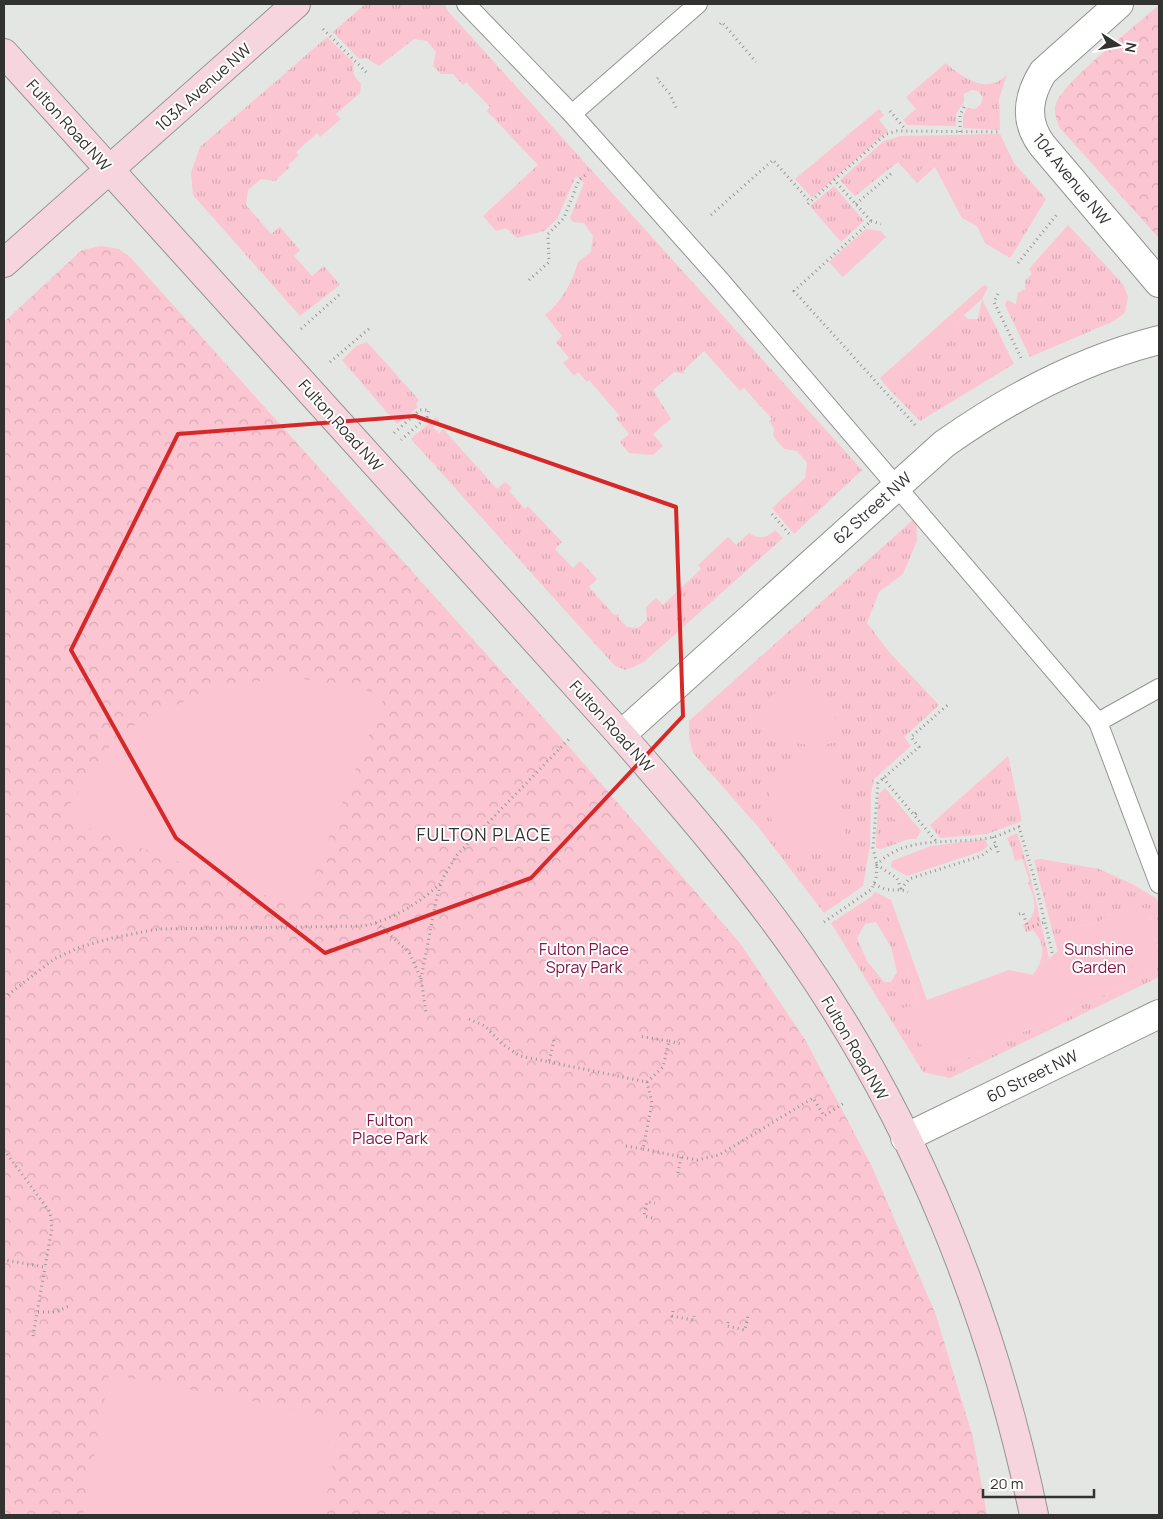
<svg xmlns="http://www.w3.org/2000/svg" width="1163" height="1519" viewBox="0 0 1163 1519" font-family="Manrope,sans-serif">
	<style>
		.grass { fill: url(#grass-tufts); fill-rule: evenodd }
		.park { fill: url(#park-crowns) }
		.garden { fill: #fbc5d2 }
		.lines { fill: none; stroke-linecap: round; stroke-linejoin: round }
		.lane-casing { stroke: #929491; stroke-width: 20 }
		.street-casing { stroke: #929491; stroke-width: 30 }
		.secondary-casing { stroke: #929491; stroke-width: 30 }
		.path { stroke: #979896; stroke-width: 3; stroke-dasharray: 1 4; stroke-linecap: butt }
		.lane { stroke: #fff; stroke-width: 18 }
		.street { stroke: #fff; stroke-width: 28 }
		.secondary { stroke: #f7d5df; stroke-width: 28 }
		.marked { fill: none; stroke: #d62828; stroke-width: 4; stroke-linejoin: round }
		.labels { text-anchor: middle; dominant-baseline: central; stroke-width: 4; stroke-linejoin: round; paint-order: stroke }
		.street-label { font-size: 16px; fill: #323331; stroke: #fff }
		.park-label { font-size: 16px; fill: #811742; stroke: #fff }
		.neighbourhood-label { font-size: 18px; letter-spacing: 1px; fill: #323331; stroke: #fff }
	</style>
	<defs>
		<pattern id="grass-tufts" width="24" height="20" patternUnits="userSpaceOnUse" patternTransform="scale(1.25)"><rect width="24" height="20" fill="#fbc5d2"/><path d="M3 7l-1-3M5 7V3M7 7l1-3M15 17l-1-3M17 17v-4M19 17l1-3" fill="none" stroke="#d8aab5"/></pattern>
		<pattern id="park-crowns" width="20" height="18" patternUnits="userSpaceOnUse" patternTransform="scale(1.25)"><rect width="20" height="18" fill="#fbc5d2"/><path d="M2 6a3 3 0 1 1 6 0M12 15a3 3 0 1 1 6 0" fill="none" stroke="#d8aab5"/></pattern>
	</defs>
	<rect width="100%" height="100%" fill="#e4e6e3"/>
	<g class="grass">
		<path d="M365 4H445L447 10 862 470 794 534 772 508 805 478 807 463 797 451 784 449 773 436 774 428 769 422 772 419 744 388 740 391 704 351 683 371 686 374 674 372 653 390 671 419 653 434 663 446 653 455 629 453 620 442 629 434 616 418 619 415 589 380 587 382 578 372 574 376 563 363 569 358 556 342 562 336 545 315C562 302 572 282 578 262L591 252 593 236 584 223 573 222 570 218 584 183 576 176 557 219 544 231 517 238 506 228 496 231 483 216 538 165 487 111 490 107 466 82 463 85 453 74H441L433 66 436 52 427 41 414 39 379 66 366 58 359 59 333 32Z"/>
		<path d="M327 37 354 63C352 73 354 77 361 84L360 93 336 114 341 119 320 137 317 133 296 152 299 155 288 165 290 167 275 181 261 179 248 190 246 205 271 234 280 227 300 250 294 256 312 276 324 266 340 285 300 316 193 195 191 173 200 147Z"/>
		<path d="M946 63C962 78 989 96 1007 74L999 99 1000 130 963 128V116L967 108 975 109 981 104 983 97 978 91 971 90 964 94V102L956 114V126L907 125 903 120 916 109 906 97Z"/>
		<polygon points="879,109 884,115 879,120 888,131 812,198 795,179"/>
		<polygon points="1000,134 1014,163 1046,199 1014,252 990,238 981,220 967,212 939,162 933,160 917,173 903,158 855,196 840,180 884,141 901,136"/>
		<polygon points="834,186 864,221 841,242 810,206"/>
		<polygon points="1068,225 1123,284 1128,297 1125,313 1114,321 1030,357 1005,305 1007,300 1016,304 1018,293 1025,289 1025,281 1032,274 1029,269"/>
		<polygon points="982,299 1014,364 920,421 885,385 964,315 968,319 978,319"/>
		<polygon points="367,342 419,400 416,404 418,407 397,424 342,360 356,346"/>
		<path d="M436 417 439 421 433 427 439 433 443 429 497 489 505 482 512 488 509 491 525 509 528 506 562 542 555 549 573 568 580 561 597 579 589 587 614 615 619 614V619L627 627 638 628 647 620 646 607 656 598 663 605 701 569 698 565 728 537 736 545 749 533C759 540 767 538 775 530L783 538 644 662 626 670 615 666 411 439Z"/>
		<polygon points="916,517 917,541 903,574 879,592 867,623 890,653 939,705 904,737 911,746 874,779 871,794 870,846 863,886 824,913 760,829 693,753 689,737 689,721"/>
		<polygon points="1008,756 1022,821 987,834 940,838 930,825"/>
		<polygon points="878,795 889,816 901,822 898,832 909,839 881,849 876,848"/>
		<path d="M1017 833 1029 871 1049 958 1038 967C1045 952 1044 943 1033 930L1026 932 1023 925C1040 914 1035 899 1028 883L1030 882 1022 859 1015 861 1012 849 1007 838Z"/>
		<polygon points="1041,859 1099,869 1132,884 1157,899 1159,907 1159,949 1150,916 1115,911 1097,923 1065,929 1066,945 1058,952 1034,860"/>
		<path d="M871 897 884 904 919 1004 899 1010 954 1064 1156 971 1159 964V977L950 1078 923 1072 831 923ZM876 922 891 947 897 972 891 982H884L867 961 857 938 865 924Z"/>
	</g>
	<g class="park">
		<path d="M1159 5V238L1059 127C1057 120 1053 112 1056 104 1062 83 1139 23 1159 5Z"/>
		<polygon points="101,246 119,249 130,257 557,733 740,943 806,1041 872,1167 936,1315 973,1438 987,1515 4,1515 4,322 82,250"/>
	</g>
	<g class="garden">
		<polygon points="903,158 917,173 933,160 939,162 967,212 981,220 990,238 1014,252 1010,258 985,243 977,226 962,218 935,167 917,183 898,162"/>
		<polygon points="866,229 881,231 886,237 843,277 829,262"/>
		<polygon points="984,285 988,287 982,299 885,385 880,378"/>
		<polygon points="287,676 385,694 308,891 288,904 61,817 119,733 205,691"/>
		<path d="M787 689C793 690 801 689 807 692 822 701 843 720 842 739 827 750 777 744 763 731 750 721 761 702 772 695 776 692 782 691 787 689Z"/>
		<path d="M818 753 831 756 837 765 836 793 846 835 840 848C765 882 736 759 818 753Z"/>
		<polygon points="885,788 921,831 916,839 909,839 898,832 901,822 889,816 878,795"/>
		<polygon points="985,839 988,846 982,851 907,876 891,867 892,861 931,846"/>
		<path d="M875 892 891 900 927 1000 1009 970 1033 975 1038 967 1066 945 1065 929 1097 923 1115 911 1146 908C1153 922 1163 955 1156 971L954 1064 931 1060 898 1009 919 1004 884 904 871 897Z"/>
		<polygon points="109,1374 341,1418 323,1515 83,1515"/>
	</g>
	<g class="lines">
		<g class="lane-casing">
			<g id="lane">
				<polyline points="466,4 572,114 698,4"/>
				<polyline points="572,114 720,280 1098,722"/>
				<polyline points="1159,688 1098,722 1159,884"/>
			</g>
		</g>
		<g class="street-casing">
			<g id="street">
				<path d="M1119 4 1043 72C1028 96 1024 121 1042 145L1159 283"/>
				<path d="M621 735 944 444C1009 398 1081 360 1159 340"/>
				<polyline points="905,1138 1159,1014"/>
			</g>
		</g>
		<g class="secondary-casing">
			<g id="secondary">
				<path d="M4 53 621 735C684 807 747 880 802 959 917 1125 993 1318 1034 1515"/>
				<polyline points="4,263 296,4"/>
			</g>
		</g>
		<g class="path">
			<polyline points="720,24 722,22 756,62"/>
			<polyline points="323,29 368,74"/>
			<polyline points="658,78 657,79 670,94 677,110"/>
			<polyline points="890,111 906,130"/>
			<polyline points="960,132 960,115 965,105"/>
			<polyline points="808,204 834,180"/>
			<polyline points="856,204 892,173"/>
			<polyline points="711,215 773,160 810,202"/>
			<polyline points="871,221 881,224"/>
			<polyline points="1018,263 1058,213"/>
			<polyline points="529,280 549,262 548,234 564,218 579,180 587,174"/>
			<polyline points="998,294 994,302 1022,360"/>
			<polyline points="301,329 340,294"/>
			<polyline points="330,362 370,328"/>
			<polyline points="915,425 794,291 871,221 834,180 886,134 897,131 1001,132"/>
			<polyline points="394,433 420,410 429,410 427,417 401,440"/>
			<polyline points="772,514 791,536"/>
			<polyline points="883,778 914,815 918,812"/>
			<polyline points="916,813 914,815 936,841"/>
			<polyline points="993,837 999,855"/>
			<path d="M874 884C891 894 894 887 908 892"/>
			<path d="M901 889 897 878 877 865C905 833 956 846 993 837 1002 835 1010 830 1019 827L1034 877 1053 956"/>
			<polyline points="901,889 909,879 981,856 996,845"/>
			<polyline points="1019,914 1023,913 1028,928 1045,922"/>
			<polyline points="824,922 872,889 876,878 877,865 873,848 878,783 919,747 911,737 950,703"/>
			<polyline points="376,923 409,952 421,979 426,1013"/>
			<polyline points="421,979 437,896 443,878 456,856 569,739"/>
			<path d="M4 998 54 959 80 947 112 938 158 929 364 926C393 919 420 903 441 883"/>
			<polyline points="469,1019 485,1026 502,1044 520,1056 549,1062 555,1036"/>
			<polyline points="669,1041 681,1044"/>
			<polyline points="549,1062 647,1082 663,1067 669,1041 638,1036"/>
			<polyline points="626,1146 643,1149 652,1103 647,1082"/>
			<polyline points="643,1149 697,1160 719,1155 813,1098 824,1116 844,1103"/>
			<polyline points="4,1150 50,1212 52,1228 45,1267 4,1260"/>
			<polyline points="678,1173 681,1157"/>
			<polyline points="652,1218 644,1216 647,1202 655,1203"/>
			<polyline points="673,1311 672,1316 693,1320 694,1316"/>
			<polyline points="38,1312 56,1312 69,1306"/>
			<polyline points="728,1322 727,1326 745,1330 748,1315"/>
			<polyline points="33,1336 45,1267"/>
		</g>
		<use href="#lane" class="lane"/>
		<use href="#street" class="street"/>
		<use href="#secondary" class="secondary"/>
	</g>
	<path class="marked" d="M415 416 676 507 683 716 531 878 325 953 176 838 71 650 178 434Z"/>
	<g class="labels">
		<g class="street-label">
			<text transform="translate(203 87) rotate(-42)">103A Avenue NW</text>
			<text transform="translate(69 125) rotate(48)">Fulton Road NW</text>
			<text transform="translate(1072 179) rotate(51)">104 Avenue NW</text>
			<text transform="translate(341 425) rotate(48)">Fulton Road NW</text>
			<text transform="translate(872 508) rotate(-42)">62 Street NW</text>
			<text transform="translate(612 726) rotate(48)">Fulton Road NW</text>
			<text transform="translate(855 1048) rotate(60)">Fulton Road NW</text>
			<text transform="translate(1032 1076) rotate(-26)">60 Street NW</text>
		</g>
		<g class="park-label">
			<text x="584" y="949">Fulton Place<tspan x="584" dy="18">Spray Park</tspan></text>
			<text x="1099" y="949">Sunshine<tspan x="1099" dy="18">Garden</tspan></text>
			<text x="390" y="1120">Fulton<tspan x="390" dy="18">Place Park</tspan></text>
		</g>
		<g class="neighbourhood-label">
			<text x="484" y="834">FULTON PLACE</text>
		</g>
	</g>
	<rect width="1163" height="1519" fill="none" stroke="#323331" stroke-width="10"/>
	<g transform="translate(1118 45) rotate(101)" stroke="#ffffff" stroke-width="4" paint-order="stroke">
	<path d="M0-4L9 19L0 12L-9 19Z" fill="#323331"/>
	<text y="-8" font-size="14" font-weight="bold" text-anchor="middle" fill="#323331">N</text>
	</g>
	<path d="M983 1489v8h111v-8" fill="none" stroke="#323331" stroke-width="2.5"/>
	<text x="990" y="1489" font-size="15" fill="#323331" stroke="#ffffff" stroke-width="4" paint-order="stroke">20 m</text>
</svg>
